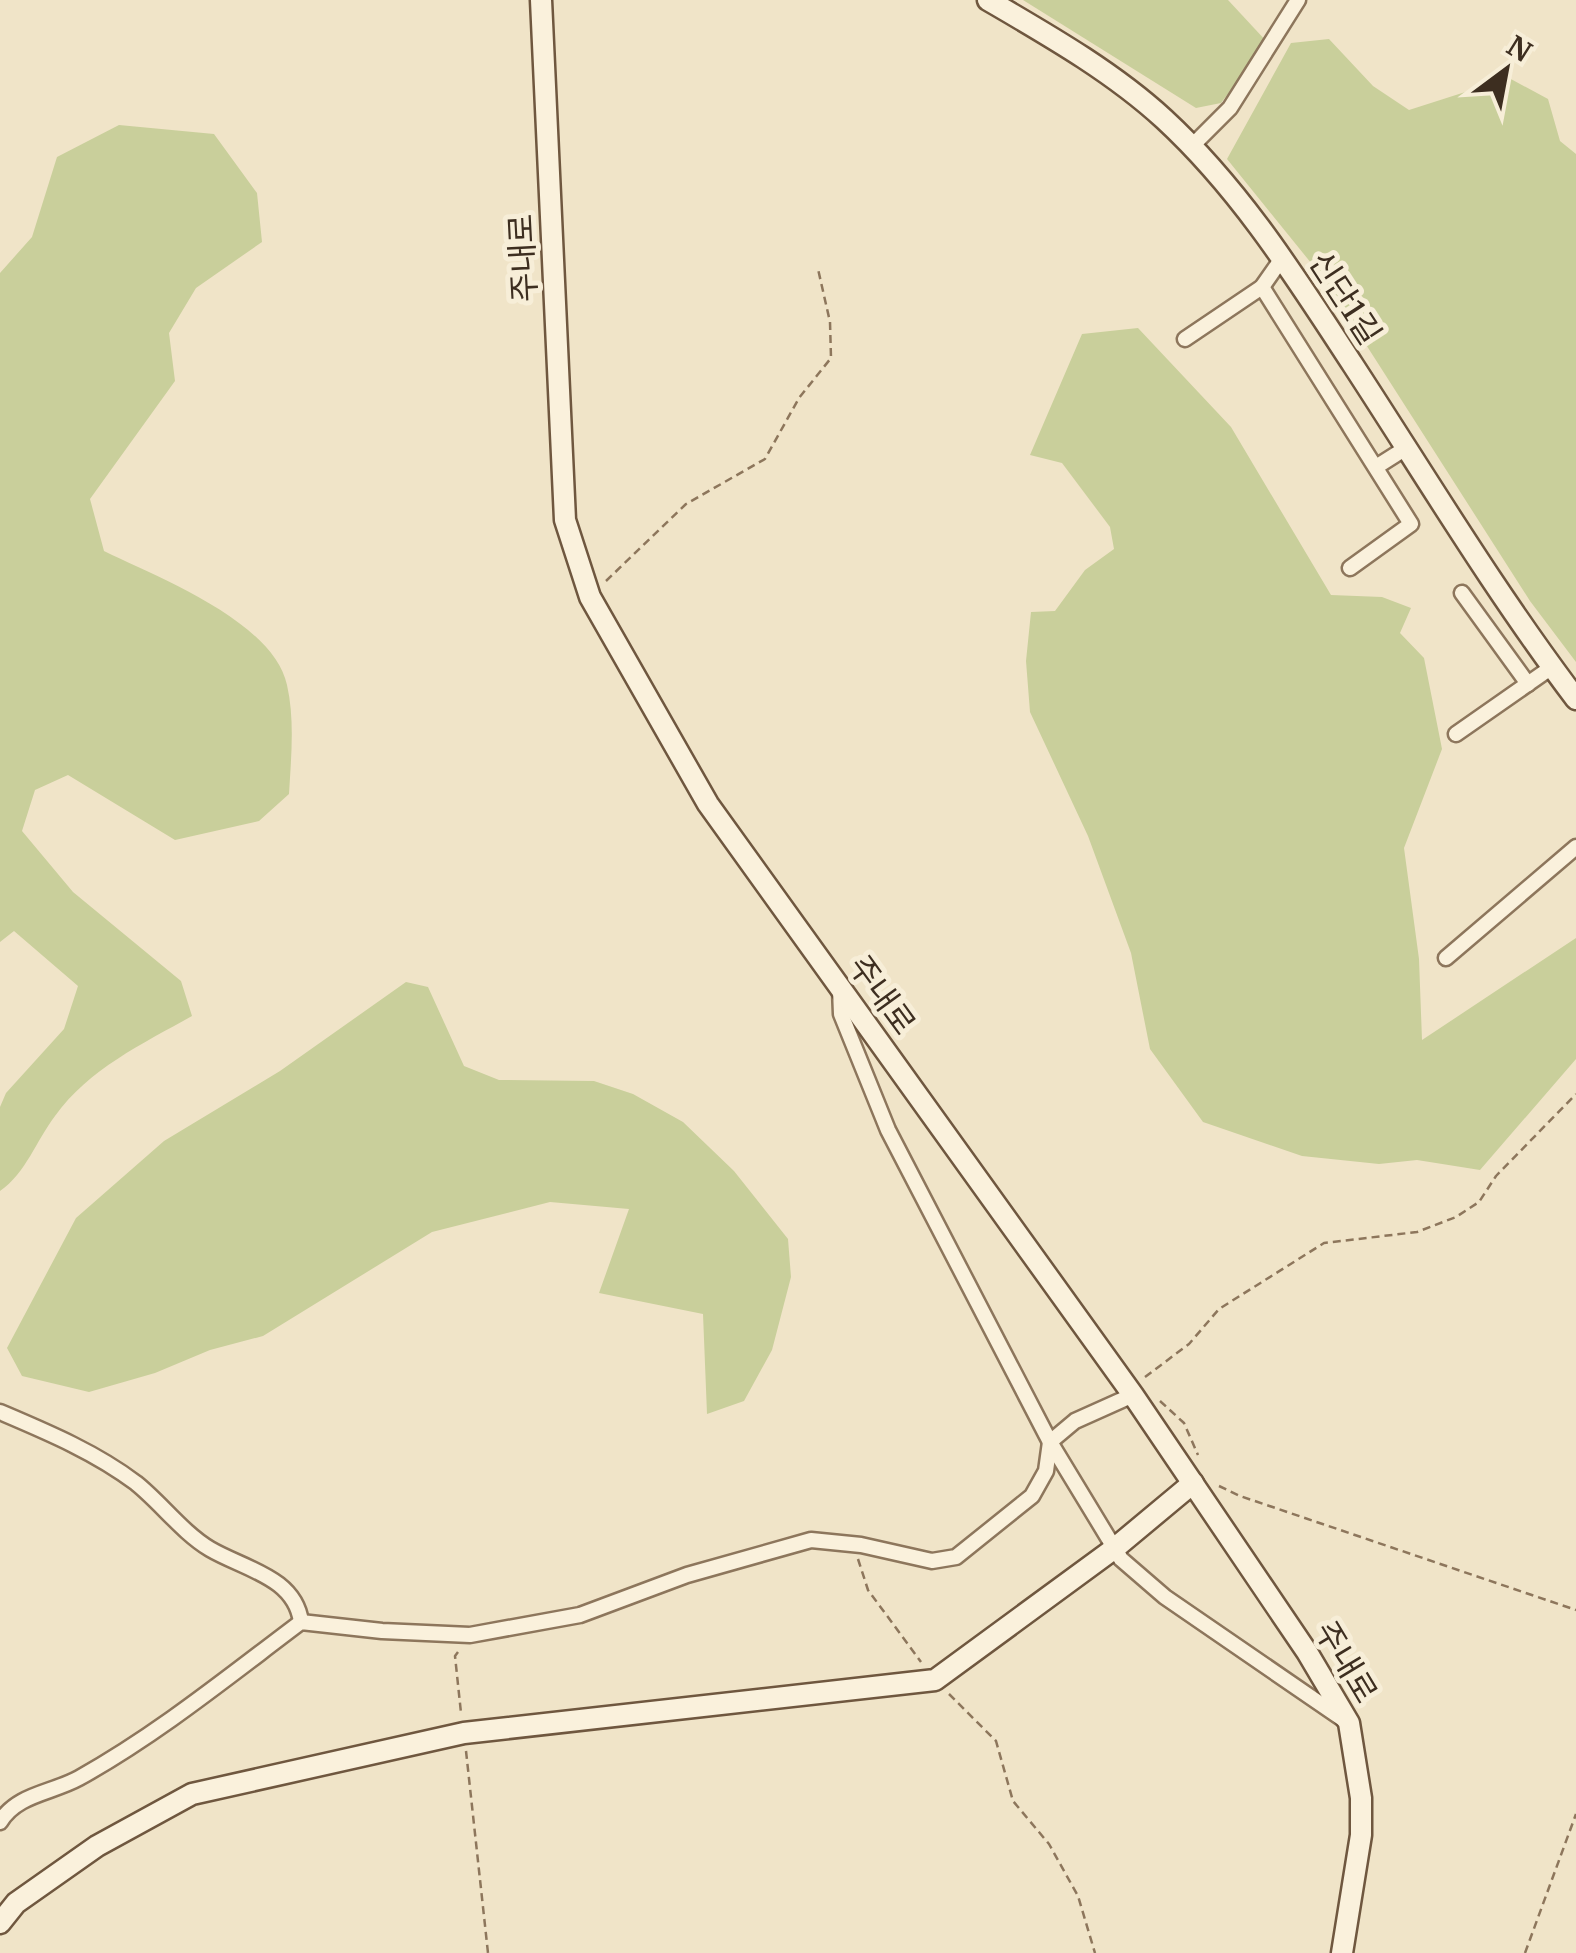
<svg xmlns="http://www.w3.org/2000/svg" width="1576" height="1953" viewBox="0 0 1576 1953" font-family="Merriweather,'Noto Sans KR',serif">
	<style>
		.green { fill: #c9cf9b }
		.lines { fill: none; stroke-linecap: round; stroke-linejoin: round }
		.street-casing { stroke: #8d765c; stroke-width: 19 }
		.secondary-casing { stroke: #6f573f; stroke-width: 25 }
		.path { stroke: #8d765c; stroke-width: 2.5; stroke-dasharray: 8 5; stroke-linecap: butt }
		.street { stroke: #faf1dc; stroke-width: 14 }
		.secondary { stroke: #faf1dc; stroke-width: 20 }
		.labels { text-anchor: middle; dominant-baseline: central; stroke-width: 10; stroke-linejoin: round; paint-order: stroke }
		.street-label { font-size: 32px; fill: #3d2e20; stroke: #f7eed8 }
	</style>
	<rect width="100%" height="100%" fill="#f0e4c8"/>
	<g class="green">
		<polygon points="1023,0 1228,0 1267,42 1221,103 1196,108"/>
		<polygon points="1329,39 1373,86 1409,110 1509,78 1548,99 1560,141 1576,154 1576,662 1530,601 1324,279 1227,159 1291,43"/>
		<path d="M119 125 214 134 257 193 262 242 196 288 169 333 175 381 90 499 104 551C157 577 273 621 287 685 295 720 291 759 289 794L259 821 175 840 68 775 35 790 22 831 73 892 181 981 192 1016C142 1044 89 1069 55 1116 36 1141 26 1173 0 1191V1107L6 1093 64 1029 78 986 14 931 0 942V273L32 237 57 157Z"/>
		<polygon points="1138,328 1231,427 1331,595 1382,597 1411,608 1400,633 1424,658 1442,749 1404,848 1419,959 1422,1040 1576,938 1576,1059 1480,1170 1417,1160 1379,1164 1302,1156 1203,1122 1150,1049 1131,953 1088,836 1030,712 1026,661 1031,612 1055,611 1085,570 1114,549 1110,527 1062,463 1030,455 1082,334"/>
		<polygon points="406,982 428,987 464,1066 499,1080 594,1081 633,1094 683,1122 734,1171 788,1239 791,1277 772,1350 744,1401 707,1414 703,1314 599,1293 629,1209 550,1202 432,1232 263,1336 210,1350 155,1373 89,1392 22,1376 7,1348 76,1218 164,1141 280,1071"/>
	</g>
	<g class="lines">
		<g class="street-casing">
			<g id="street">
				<polyline points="1191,147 1230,108 1298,0"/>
				<polyline points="1262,287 1411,524 1350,568"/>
				<polyline points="1185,339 1262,287 1283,257"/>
				<polyline points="1376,467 1406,448"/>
				<polyline points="1462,593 1528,684"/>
				<polyline points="1456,734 1552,667"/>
				<polyline points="1446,958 1576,847"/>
				<polyline points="840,989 841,1014 888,1130 1050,1442 1121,1559 1165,1597 1344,1720"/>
				<path d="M0 1412C47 1432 95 1452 136 1483 161 1503 183 1533 210 1549 244 1569 295 1577 301 1622"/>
				<path d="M0 1822C17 1794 52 1793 79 1778 158 1734 229 1676 301 1622L382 1631 470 1635 580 1615 687 1575 811 1540 861 1545 932 1561 956 1557 1032 1496 1046 1471 1050 1442 1075 1421 1133 1395"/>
			</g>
		</g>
		<g class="secondary-casing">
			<g id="secondary">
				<polyline points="541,0 565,520 590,597 708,804 1133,1395 1307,1652 1349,1723 1361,1798 1361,1835 1342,1953"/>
				<path d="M988 0C1048 35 1113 72 1164 119 1241 190 1296 278 1353 365 1426 477 1495 592 1576 699"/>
				<polyline points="0,1923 16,1903 97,1846 192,1794 464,1733 935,1680 1115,1548 1193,1483"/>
			</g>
		</g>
		<g class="path">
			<polyline points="606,581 686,504 765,459 799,398 831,358 830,322 818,269"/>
			<polyline points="1145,1377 1189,1344 1219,1309 1324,1243 1417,1232 1456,1217 1479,1202 1496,1176 1576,1094"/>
			<polyline points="1160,1401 1184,1423 1198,1455"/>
			<polyline points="1219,1486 1240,1496 1576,1610"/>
			<polyline points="858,1559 868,1590 921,1662"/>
			<polyline points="458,1652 455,1656 461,1713"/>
			<polyline points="949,1694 996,1741 1013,1801 1049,1844 1078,1896 1095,1953"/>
			<polyline points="466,1751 488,1953"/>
			<polyline points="1525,1953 1576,1814"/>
		</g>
		<use href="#street" class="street"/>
		<use href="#secondary" class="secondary"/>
	</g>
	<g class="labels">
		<g class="street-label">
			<text transform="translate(523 258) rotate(-93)">주내로</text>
			<text transform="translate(1345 298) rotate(57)">신단1길</text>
			<text transform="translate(882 995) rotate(54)">주내로</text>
			<text transform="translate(1346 1662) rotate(59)">주내로</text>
		</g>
	</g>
	<g transform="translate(1506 70) rotate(32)" stroke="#f7eed8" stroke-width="8" paint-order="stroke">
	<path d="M0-8L18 38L0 25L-18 38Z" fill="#3d2e20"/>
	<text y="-15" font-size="28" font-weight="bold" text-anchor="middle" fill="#3d2e20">N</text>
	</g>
</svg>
